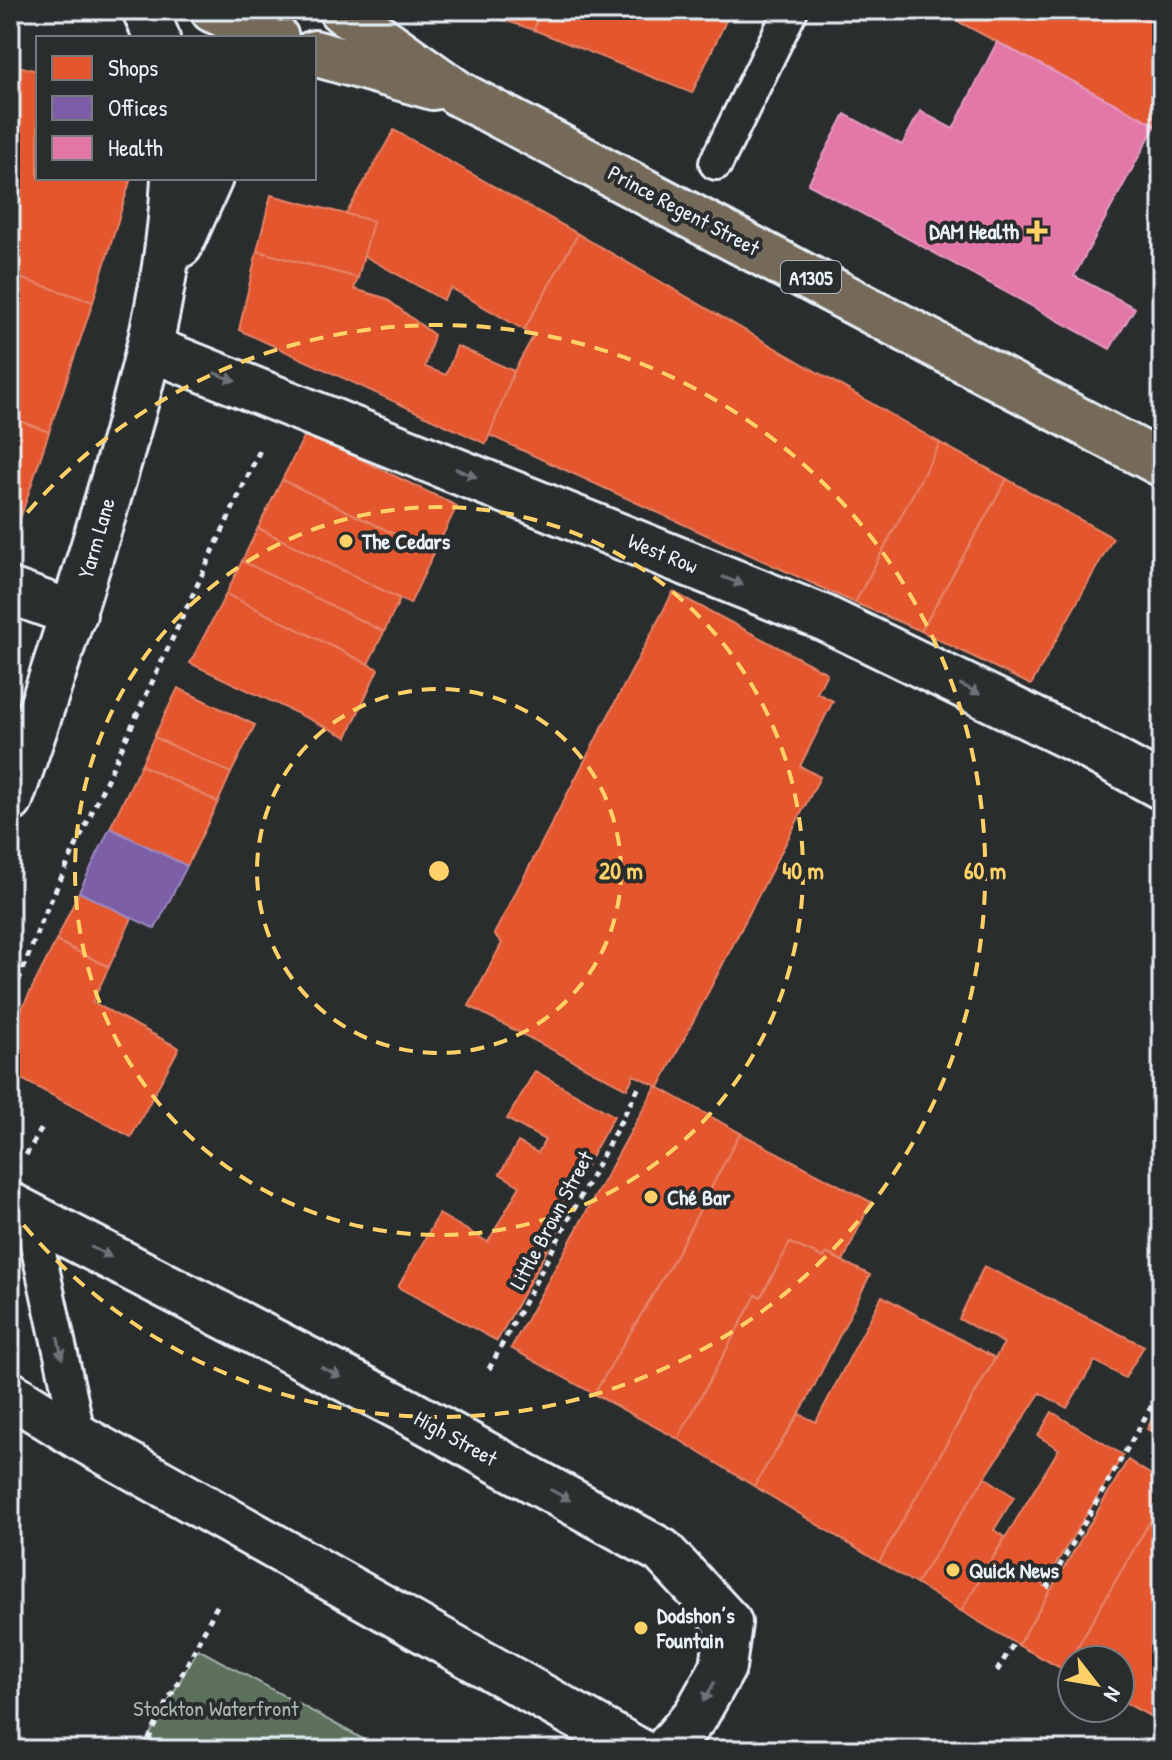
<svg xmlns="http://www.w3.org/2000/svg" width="1172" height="1760" viewBox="0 0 1172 1760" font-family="'Patrick Hand',sans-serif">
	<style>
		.green { fill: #5c705b; stroke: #a2b0aa; stroke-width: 2 }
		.shops { fill: #e4572e; stroke: #e5856b; stroke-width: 2 }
		.offices { fill: #7b5ea7; stroke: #9c8abf; stroke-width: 2 }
		.health { fill: #e377a8; stroke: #e49cc0; stroke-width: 2 }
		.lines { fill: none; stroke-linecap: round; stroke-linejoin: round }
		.lane-casing { stroke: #e8f1f8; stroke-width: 38 }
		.street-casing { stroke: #e8f1f8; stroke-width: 50 }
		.primary-casing { stroke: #e8f1f8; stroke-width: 50 }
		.path { stroke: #e8f1f8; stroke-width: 5; stroke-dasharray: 6 6; stroke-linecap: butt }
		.lane { stroke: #2a2d2e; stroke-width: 32 }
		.street { stroke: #2a2d2e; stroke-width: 44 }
		.primary { stroke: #746a5a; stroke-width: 44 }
		.oneway { fill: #6c7275 }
		.ring { fill: none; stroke: #ffd166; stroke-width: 4; stroke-dasharray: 14 10 }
		.poi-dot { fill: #ffd166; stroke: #2a2d2e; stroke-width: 3 }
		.labels { text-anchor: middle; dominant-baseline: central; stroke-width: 8; stroke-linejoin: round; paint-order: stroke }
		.shield { fill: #2a2d2e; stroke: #afb6bb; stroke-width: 2 }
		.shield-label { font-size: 20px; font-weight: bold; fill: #e8f1f8 }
		.street-label { font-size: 22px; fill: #e8f1f8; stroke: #2a2d2e }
		.poi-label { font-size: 22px; font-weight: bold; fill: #e8f1f8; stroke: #2a2d2e; text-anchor: start }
		.park-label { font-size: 22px; fill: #a9b7b1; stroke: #2a2d2e }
		.centre { fill: #ffd166; stroke: #2a2d2e; stroke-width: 4 }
		.ring-label { font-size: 24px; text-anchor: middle; font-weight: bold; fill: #ffd166; stroke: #2a2d2e; stroke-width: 8; stroke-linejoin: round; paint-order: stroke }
	</style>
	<rect width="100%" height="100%" fill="#2a2d2e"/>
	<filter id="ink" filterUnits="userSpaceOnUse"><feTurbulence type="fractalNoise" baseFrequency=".0125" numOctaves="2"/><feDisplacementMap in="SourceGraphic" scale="16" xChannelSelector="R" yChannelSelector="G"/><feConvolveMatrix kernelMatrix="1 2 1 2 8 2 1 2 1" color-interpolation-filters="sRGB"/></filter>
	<g filter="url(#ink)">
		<polygon class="green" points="198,1649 383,1750 141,1750"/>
		<g class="shops">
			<polygon points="473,10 540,10 534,30"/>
			<polygon points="540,10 731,10 692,93 534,30"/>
			<polygon points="937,10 1162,10 1162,129 997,42"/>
			<polygon points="10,64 38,71 38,178 131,178 93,302 10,275"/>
			<polygon points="394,130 578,234 524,330 451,288 443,300 363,255 373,221 346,214"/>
			<polygon points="271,195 373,221 358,278 257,251"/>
			<polygon points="578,234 940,443 855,603 489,435 514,371 534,335 524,330"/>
			<polygon points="257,251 358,278 354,289 385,298 434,335 425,367 446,375 457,346 514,371 486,444 239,330"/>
			<polygon points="10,275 93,302 49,432 10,417"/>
			<polygon points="10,417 49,432 10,549"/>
			<polygon points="306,433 457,506 434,553 282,480"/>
			<polygon points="940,443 1007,479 921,631 855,603"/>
			<polygon points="1007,479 1113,538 1031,685 921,631"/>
			<polygon points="282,480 434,553 410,604 258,528"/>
			<polygon points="258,528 400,599 384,632 242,561"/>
			<polygon points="242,561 384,632 368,664 226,594"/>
			<polygon points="673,592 827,673 817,693 833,701 800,766 820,777 659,1087 634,1075 627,1089 469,1006 502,943 494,934"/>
			<polygon points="226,594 378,669 347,737 190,663"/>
			<polygon points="178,688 255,725 231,773 154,737"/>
			<polygon points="154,737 231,773 218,802 141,765"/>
			<polygon points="141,765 218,802 187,866 110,828"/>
			<polygon points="79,892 132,918 109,967 56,941"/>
			<polygon points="56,941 109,967 92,1002 179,1048 131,1137 10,1073 10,1032"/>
			<polygon points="535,1071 614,1116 560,1212 566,1216 497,1341 398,1287 439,1214 488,1242 520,1186 500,1174 518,1142 538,1153 545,1140 507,1119"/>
			<polygon points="656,1086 740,1133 673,1261 594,1394 511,1348"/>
			<polygon points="740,1133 871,1202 843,1261 826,1253 824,1258 790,1243 761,1297 756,1295 678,1439 594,1394 673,1261"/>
			<polygon points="790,1243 824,1258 826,1253 870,1275 806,1402 754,1486 678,1439 756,1295 761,1297"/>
			<polygon points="984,1266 1144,1346 1125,1378 1095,1361 1067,1408 1040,1393 916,1584 879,1562 1004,1343 959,1319"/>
			<polygon points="882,1296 995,1358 879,1562 754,1486 799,1414 816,1422"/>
			<polygon points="1162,1402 1162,1438 1147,1429"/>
			<polygon points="1052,1412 1123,1455 1043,1585 1051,1590 1018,1645 961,1611 1059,1449 1038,1436"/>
			<polygon points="1128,1460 1162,1482 1162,1501 1064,1670 1018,1645"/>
			<polygon points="985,1477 1014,1497 994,1530 1005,1537 961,1611 916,1584"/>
			<polygon points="1162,1501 1162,1690 1150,1716 1120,1700 1120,1660 1072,1660 1072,1675 1064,1670"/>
			<polygon points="1162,1690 1162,1723 1150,1716"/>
		</g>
		<polygon class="offices" points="110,828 187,866 155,929 79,892"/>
		<polygon class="health" points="997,42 1156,125 1074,276 1135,308 1110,349 808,184 845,114 902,145 920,111 953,129"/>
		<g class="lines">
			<g class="lane-casing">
				<g id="lane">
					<polyline points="716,163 791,10"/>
					<polyline points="31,1217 79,1437"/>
				</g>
			</g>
			<g class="street-casing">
				<g id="street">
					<polyline points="145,10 157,38"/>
					<polyline points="180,245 210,178"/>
					<polyline points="152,349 824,618 1074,739 1162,787"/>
					<polyline points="10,591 74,614"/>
					<path d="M10 800C47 694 82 588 113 481 143 380 169 284 174 178"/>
					<polyline points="10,1205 407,1411 662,1551 729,1623 723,1667 696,1715 666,1750"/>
					<polyline points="10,1394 79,1437 637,1750"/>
				</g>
			</g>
			<g class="primary-casing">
				<g id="primary">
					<polyline points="213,10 276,38"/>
					<polyline points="341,10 459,94 1162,464"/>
					<polyline points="314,53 433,87"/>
				</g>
			</g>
			<g class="path">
				<polyline points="10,1003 44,915 260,450"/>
				<polyline points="26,1155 42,1128"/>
				<polyline points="489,1369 640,1085"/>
				<polyline points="1047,1588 1162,1388"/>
				<polyline points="997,1671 1014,1643"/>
				<polyline points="143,1750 219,1602"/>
			</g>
			<use href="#lane" class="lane"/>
			<use href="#street" class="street"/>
			<use href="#primary" class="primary"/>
		</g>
		<defs><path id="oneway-solid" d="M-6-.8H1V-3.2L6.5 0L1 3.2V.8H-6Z" transform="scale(2)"/></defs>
		<g class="oneway">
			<use href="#oneway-solid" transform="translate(225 377) rotate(21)"/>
			<use href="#oneway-solid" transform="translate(466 473) rotate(22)"/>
			<use href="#oneway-solid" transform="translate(733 581) rotate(22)"/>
			<use href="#oneway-solid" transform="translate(970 689) rotate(26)"/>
			<use href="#oneway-solid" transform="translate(101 1252) rotate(27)"/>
			<use href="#oneway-solid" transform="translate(60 1348) rotate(78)"/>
			<use href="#oneway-solid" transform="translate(331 1372) rotate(27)"/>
			<use href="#oneway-solid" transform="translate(560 1495) rotate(29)"/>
			<use href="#oneway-solid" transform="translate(709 1692) rotate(119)"/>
		</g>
	</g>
	<g class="ring">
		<circle cx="439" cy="871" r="182"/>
		<circle cx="439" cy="871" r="364"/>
		<path d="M12 531A546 546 0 1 1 12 1211"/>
	</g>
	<g class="poi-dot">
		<path d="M1033 219h8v8h8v8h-8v8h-8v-8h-8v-8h8z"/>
		<circle cx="346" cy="541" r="8"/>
		<circle cx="651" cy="1197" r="8"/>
		<circle cx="953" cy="1570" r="8"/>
		<circle cx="641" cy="1628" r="8"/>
	</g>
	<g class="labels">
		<rect class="shield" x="781" y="261" width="60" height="32" rx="6"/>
		<g class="shield-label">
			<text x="811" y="277">A1305</text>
		</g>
		<g class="street-label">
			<text transform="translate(684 210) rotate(28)">Prince Regent Street</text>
			<text transform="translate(96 538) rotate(-74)">Yarm Lane</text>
			<text transform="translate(663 553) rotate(22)">West Row</text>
			<text transform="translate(551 1220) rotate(-62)">Little Brown Street</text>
			<text transform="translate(456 1438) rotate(29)">High Street</text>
		</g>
		<g class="poi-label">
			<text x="1019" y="231" text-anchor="end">DAM Health</text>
			<text x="362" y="541">The Cedars</text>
			<text x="667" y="1197">Ché Bar</text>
			<text x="969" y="1570">Quick News</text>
			<text x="657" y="1615">Dodshon’s<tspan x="657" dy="25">Fountain</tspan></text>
		</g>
		<g class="park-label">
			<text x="216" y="1708">Stockton Waterfront</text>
		</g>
	</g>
	<circle cx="439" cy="871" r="12" class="centre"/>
	<g class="ring-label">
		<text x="621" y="879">20 m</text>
		<text x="803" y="879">40 m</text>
		<text x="985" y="879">60 m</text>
	</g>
	<rect width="1172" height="1760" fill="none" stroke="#2a2d2e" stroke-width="40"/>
	<rect x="20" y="20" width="1132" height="1720" fill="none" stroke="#e8f1f8" stroke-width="3" filter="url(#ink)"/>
	<rect x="36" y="36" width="280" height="144" fill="#2a2d2e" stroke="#767b7f" stroke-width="2"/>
	<rect x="52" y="56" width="40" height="24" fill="#e4572e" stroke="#767b7f" stroke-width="2"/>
	<text x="108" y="76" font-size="24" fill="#e8f1f8">Shops</text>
	<rect x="52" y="96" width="40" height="24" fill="#7b5ea7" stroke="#767b7f" stroke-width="2"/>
	<text x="108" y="116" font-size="24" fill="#e8f1f8">Offices</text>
	<rect x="52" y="136" width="40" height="24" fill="#e377a8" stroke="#767b7f" stroke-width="2"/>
	<text x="108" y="156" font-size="24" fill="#e8f1f8">Health</text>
	<g transform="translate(1096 1684) rotate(121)"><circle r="38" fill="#2a2d2e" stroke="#767b7f" stroke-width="2"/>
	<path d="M0-6L14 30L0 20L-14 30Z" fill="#ffd166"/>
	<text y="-12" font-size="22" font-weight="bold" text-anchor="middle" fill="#e8f1f8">N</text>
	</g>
</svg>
